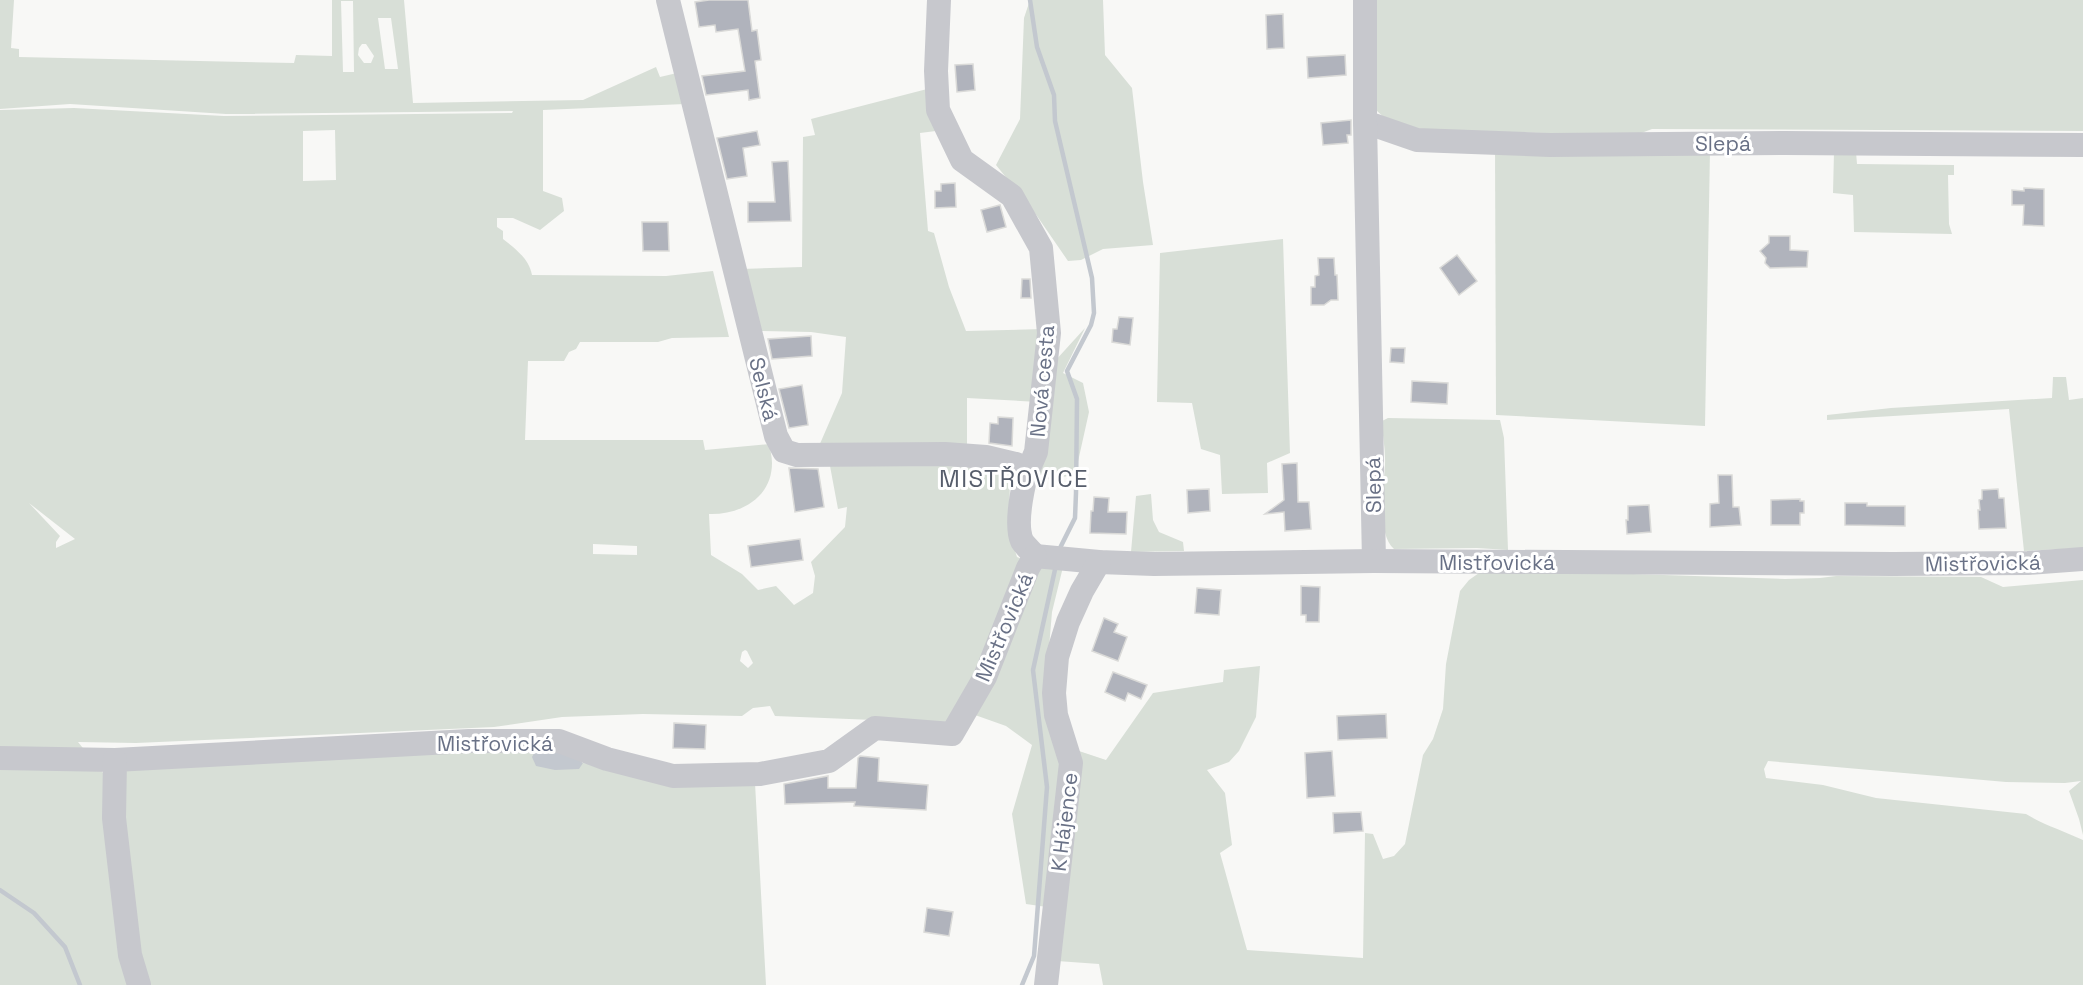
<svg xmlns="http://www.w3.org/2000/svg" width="2083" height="985" viewBox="0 0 2083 985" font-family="'Space Grotesk',sans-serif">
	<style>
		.green { fill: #d8dfd7; fill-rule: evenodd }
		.water { fill: #c3c8cf }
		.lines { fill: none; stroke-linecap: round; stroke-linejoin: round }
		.stream { stroke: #c3c8cf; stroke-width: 4.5 }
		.building { fill: #b0b3bc; stroke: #dadad8; stroke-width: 1.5 }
		.minor { stroke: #c7c8cd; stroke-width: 24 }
		.labels { text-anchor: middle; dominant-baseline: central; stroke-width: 6; stroke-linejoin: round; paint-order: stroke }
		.street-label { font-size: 21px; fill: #697186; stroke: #fff }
		.quarter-label { font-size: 24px; letter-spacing: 1.5px; fill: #565d6b; stroke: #fff }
	</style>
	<rect width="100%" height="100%" fill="#f8f8f6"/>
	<g class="green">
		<path d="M0 0H14L11 48 19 49V57L294 63 296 55 332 56V0H404L413 103 583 100 656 67 660 77 677 73 685 104 543 110V191L562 198 564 211 540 230 513 218H497V227L503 231V239C516 249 529 259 532 275L666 276 713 271 729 337 672 338 658 342H580L576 349 569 352 564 361H528L525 440H703L705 450 770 444C770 450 772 457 772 463 772 498 740 515 709 514L711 555 742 574 758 590 776 586 794 605 813 593 815 576 811 562 845 527 847 507 838 509 830 466 929 465 979 468 991 476 997 468 1010 474 1009 532 1017 557 1041 567H1063L1052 612 1044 707 1063 758 1047 907 1026 904 1012 814 1032 745 1006 726 975 715 948 723 775 716 770 706 753 708 742 716 643 714 562 717 494 727 136 743 78 742 108 779 134 985H0V110L74 108 224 116 512 113 513 111 226 114 70 104 0 109ZM341 1H353L354 72H343ZM378 18H391L398 69H385ZM362 44H366L374 56 371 63H364L358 55 359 48ZM335 130 336 180 303 181V131ZM29 503 75 539 56 548V542L60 536ZM593 544 637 546V555L593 554ZM745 650 747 651 753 663 748 668 740 661 742 652Z"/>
		<polygon points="1030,0 1103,0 1105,55 1132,88 1143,182 1153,245 1103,249 1081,260 1068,261 1037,216 996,165 1020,119 1024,18"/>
		<polygon points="1373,0 2083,0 2083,131 1652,129 1636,135 1413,130 1390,123 1376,110"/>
		<polygon points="931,88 936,131 920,133 928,231 934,233 949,287 966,331 1044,329 1038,402 967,398 967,447 819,446 842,393 846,337 811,332 758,331 741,269 802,267 803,137 815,135 811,119"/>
		<polygon points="1495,148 1710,151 1705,426 1496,415"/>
		<polygon points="1834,152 1856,152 1857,164 1954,165 1954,175 1948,175 1949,224 1952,234 1854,232 1853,195 1833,193"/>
		<polygon points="1283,239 1290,453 1267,463 1268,493 1222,494 1220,455 1201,449 1192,403 1157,402 1160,253"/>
		<polygon points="1085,328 1063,373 1083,383 1089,412 1075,475 1043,480 1037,471 1055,361"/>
		<polygon points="2053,377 2066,377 2069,400 2083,398 2083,548 2024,551 2009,409 1827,420 1827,415 1891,408 2052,398"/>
		<path d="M1388 418 1500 420 1504 438 1508 550 1477 548 1394 549C1375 532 1386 482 1385 458 1385 446 1382 433 1382 421Z"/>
		<polygon points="1151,494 1153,520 1159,532 1183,542 1184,551 1131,552 1136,496"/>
		<path d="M1506 570 1785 579 1820 578 1836 576 1981 577 2003 587 2083 580V835L2079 819 2069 791 2081 781 2065 783 2006 782 1768 761 1764 769 1766 778 1823 785 1876 798 2026 814C2044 825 2064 831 2083 840V985H1103L1099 964 1057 961 1079 751 1106 760 1153 693 1223 682 1224 670 1260 666 1256 717 1239 751 1229 762 1207 770 1225 793 1232 845 1220 853 1247 950 1363 958 1365 833 1373 834 1383 859 1394 856 1405 844 1423 755 1433 739 1443 709 1446 664 1460 591 1469 580 1479 573Z"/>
		<polygon points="524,747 583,763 755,783 766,985 141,985 119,784 129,767"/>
	</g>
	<polygon class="water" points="559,746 583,763 579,769 555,770 536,766 532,757 537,748"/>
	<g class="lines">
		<g class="stream">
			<polyline points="1030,0 1037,47 1054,95 1055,121 1092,278 1094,313 1091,325 1067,371 1077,399 1076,493 1075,518 1059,550"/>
			<polyline points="0,890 34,913 65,947 80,985"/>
			<polyline points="1022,985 1034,956 1047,787 1033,670 1056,565"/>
		</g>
	</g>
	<g class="building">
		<polygon points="709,0 748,0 752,31 757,30 761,60 755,61 760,98 749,100 748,90 706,95 702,76 745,71 738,29 716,32 715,25 699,27 695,2"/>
		<polygon points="1283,14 1284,48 1267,49 1266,15"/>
		<polygon points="1345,55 1346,75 1308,78 1307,57"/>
		<polygon points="973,64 975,90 957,92 955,65"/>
		<polygon points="1351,120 1351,135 1347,135 1348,143 1323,145 1321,123"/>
		<polygon points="757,131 760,145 743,148 747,176 727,179 717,138"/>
		<polygon points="788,161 791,221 748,222 748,202 775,202 772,162"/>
		<polygon points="955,183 956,207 935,208 935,191 941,191 941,184"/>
		<polygon points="2024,188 2044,189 2044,226 2023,225 2024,205 2012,205 2012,190 2024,191"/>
		<polygon points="1000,205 1006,227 987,232 981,210"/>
		<polygon points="642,222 668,222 669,251 643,251"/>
		<polygon points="1769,236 1790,236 1790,250 1808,251 1807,267 1770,268 1765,263 1766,258 1760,251 1769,243"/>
		<polygon points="1457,255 1477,281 1459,295 1440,268"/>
		<polygon points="1318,258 1334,258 1335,275 1337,275 1338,300 1331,300 1324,305 1311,305 1311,287 1315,287 1315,276 1319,275"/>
		<polygon points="1022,279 1030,279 1031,298 1021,298"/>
		<polygon points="1119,317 1133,318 1130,345 1112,342 1113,329 1117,329"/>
		<polygon points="811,336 812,356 772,359 768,339"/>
		<polygon points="1391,348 1405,348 1404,363 1390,362"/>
		<polygon points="1412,381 1448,383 1447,404 1411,402"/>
		<polygon points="802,385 808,425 789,428 779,389"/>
		<polygon points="998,417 1013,418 1012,446 989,443 990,423 998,424"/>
		<polygon points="1297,463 1298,502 1309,502 1311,529 1285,531 1284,512 1265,514 1284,500 1282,464"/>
		<polygon points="789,468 818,469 824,507 795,512"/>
		<polygon points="1718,475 1732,475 1733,507 1739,507 1741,525 1710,527 1710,504 1719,503"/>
		<polygon points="1209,489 1210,511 1188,513 1187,490"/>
		<polygon points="1998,489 1999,498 2004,498 2006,528 1979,529 1978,510 1980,510 1979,500 1982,499 1982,490"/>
		<polygon points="1094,497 1109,498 1108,512 1127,512 1126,534 1090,533 1091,511 1093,511"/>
		<polygon points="1800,499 1800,501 1804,501 1804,513 1800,513 1800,525 1771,525 1771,500"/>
		<polygon points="1845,503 1867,503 1867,506 1905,506 1905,526 1845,525"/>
		<polygon points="1649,505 1651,532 1627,534 1626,520 1628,520 1628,506"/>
		<polygon points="800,539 803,560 751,567 748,546"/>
		<polygon points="1301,586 1320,587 1319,622 1306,622 1306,615 1301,615"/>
		<polygon points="1197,588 1221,590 1219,615 1195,613"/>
		<polygon points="1104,618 1118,624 1114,632 1127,637 1118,661 1092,651"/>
		<polygon points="1113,672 1147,685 1141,699 1128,693 1125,701 1105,692"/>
		<polygon points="1386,714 1387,738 1338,740 1337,716"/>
		<polygon points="674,723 706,725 705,749 673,748"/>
		<polygon points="1332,751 1335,796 1307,798 1305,753"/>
		<polygon points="860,756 879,758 878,781 928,785 926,810 854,806 855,802 785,804 784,784 828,776 828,788 856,788 858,758"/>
		<polygon points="1361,812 1363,831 1334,833 1333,813"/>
		<polygon points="927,908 953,912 949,936 924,932"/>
	</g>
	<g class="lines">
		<g class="minor">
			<path d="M668 0 776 436 784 451 797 455 945 454 986 457 1016 464 1026 475C1022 492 1015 525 1022 541 1025 546 1032 552 1035 556"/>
			<polyline points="939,0 936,71 938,110 962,160 1012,196 1041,248 1049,333 1036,452 1026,475"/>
			<polyline points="1365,0 1365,122 1417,140 1550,145 1785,143 2083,145"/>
			<polyline points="1365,122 1374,561"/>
			<polyline points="1035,556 1099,562 1154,564 1374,561 1893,564 2028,563 2083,559"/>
			<polyline points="0,758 115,760 469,741 559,741 607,759 673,776 760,774 829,761 875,728 952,734 985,677 1028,568 1035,556"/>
			<polyline points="115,760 114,818 130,955 139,985"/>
			<polyline points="1046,985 1071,763 1056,715 1054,693 1057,657 1068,622 1082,591 1099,562"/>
		</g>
	</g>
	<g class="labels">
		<g class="street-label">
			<text x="1723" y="143">Slepá</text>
			<text transform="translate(1042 381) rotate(-85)">Nová cesta</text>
			<text transform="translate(764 389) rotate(76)">Selská</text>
			<text transform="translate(1373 485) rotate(-91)">Slepá</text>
			<text x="1497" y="562">Mistřovická</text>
			<text transform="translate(1983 563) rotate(-1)">Mistřovická</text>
			<text transform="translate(1004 627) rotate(-67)">Mistřovická</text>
			<text x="495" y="743">Mistřovická</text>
			<text transform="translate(1064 822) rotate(-83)">K Hájence</text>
		</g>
		<g class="quarter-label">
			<text x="1014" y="478">MISTŘOVICE</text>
		</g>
	</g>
</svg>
